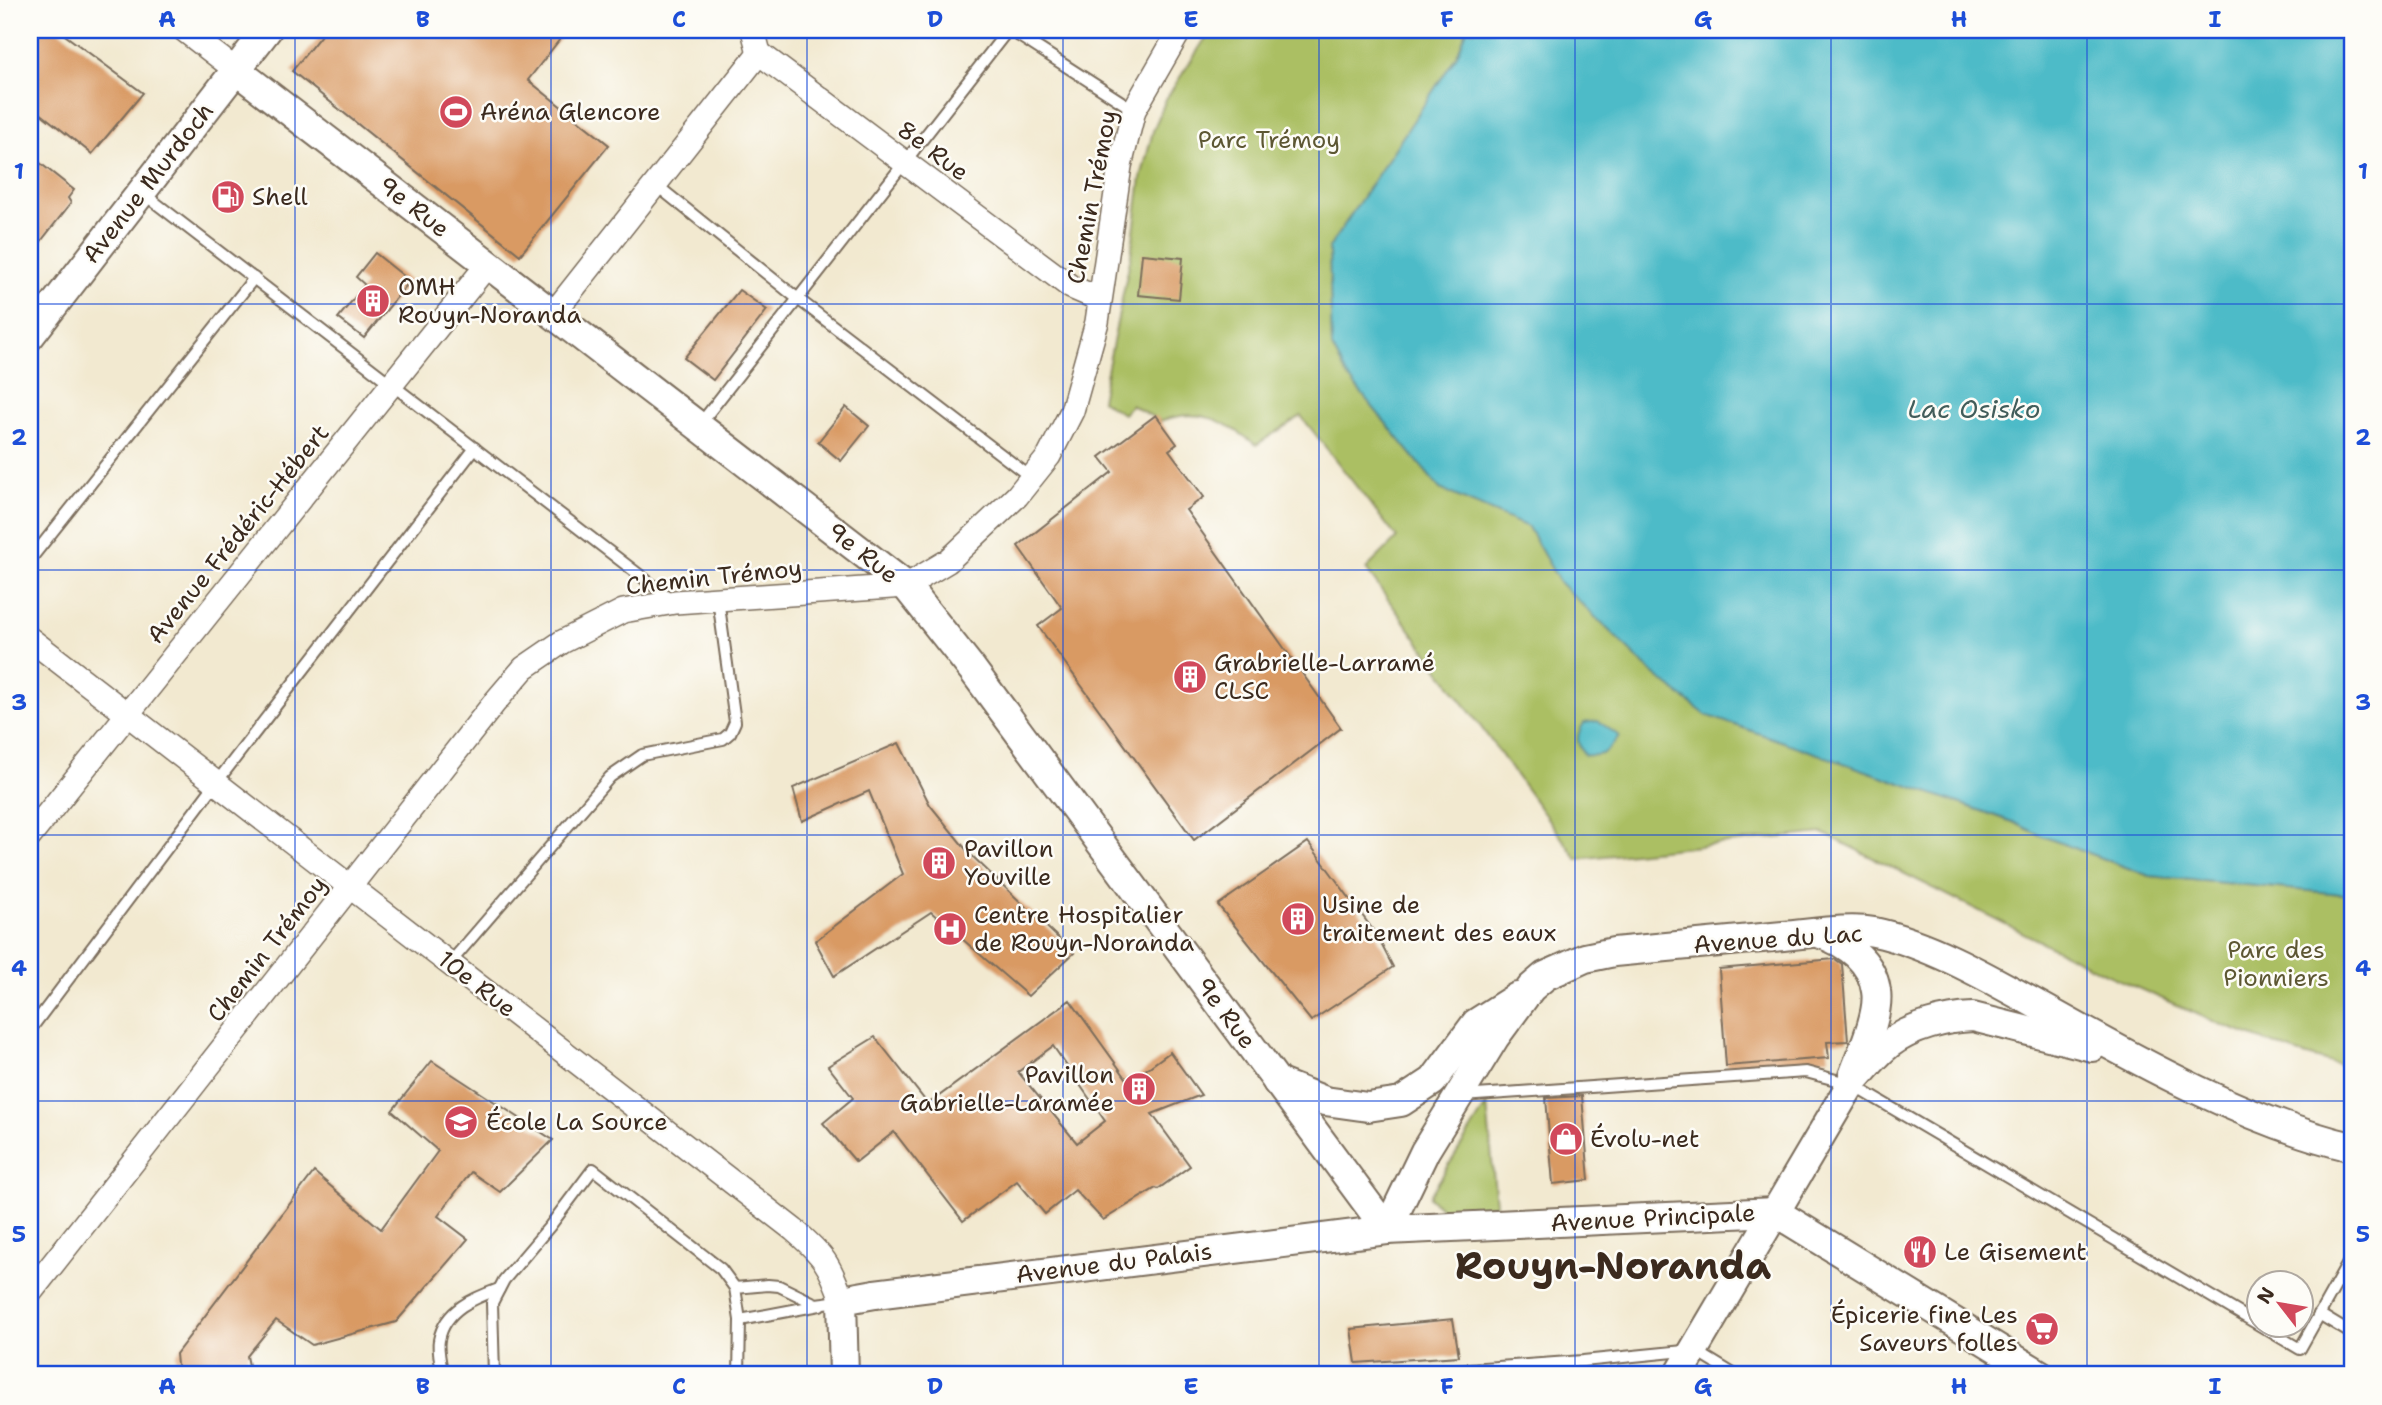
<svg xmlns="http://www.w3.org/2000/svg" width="2382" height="1405" viewBox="0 0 2382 1405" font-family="'Shantell Sans',sans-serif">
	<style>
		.green { fill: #abbf63; stroke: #737440; stroke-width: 2 }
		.water { fill: #4ebbc8; stroke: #447273; stroke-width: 2 }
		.building { fill: #d99a64; fill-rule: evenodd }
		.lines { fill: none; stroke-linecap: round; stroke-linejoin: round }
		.service-casing { stroke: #7b6d5c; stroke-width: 14 }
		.minor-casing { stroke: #7b6d5c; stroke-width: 26 }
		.tertiary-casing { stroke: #7b6d5c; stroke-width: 32 }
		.service { stroke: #fff; stroke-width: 10 }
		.minor { stroke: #fff; stroke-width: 23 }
		.tertiary { stroke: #fff; stroke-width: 28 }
		.grid { fill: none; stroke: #1d4ed8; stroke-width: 2; stroke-opacity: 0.55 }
		.labels { text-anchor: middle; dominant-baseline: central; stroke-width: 5; stroke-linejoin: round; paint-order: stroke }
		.poi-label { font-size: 24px; fill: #3b2a1e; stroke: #fdfcf7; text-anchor: start }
		.park-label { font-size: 24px; fill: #5d5733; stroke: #fdfcf7 }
		.street-label { font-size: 24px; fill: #3b2a1e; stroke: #fdfcf7 }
		.water-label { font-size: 26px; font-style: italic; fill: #425d5a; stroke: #fdfcf7 }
		.town-label { font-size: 38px; font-weight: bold; fill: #3b2a1e; stroke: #fdfcf7 }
		.neatline { fill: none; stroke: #1d4ed8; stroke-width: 2.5 }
		.grid-label { font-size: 23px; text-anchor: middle; font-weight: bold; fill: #1d4ed8 }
	</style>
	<rect width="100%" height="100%" fill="#fdfcf7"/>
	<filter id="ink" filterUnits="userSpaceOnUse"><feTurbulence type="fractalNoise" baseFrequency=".0143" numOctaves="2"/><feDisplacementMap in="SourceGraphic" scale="14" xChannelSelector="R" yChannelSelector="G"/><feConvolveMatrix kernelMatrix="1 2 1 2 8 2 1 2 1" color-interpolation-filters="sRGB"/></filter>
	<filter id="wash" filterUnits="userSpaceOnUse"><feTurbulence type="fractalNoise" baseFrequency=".00686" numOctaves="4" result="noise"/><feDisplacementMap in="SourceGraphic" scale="28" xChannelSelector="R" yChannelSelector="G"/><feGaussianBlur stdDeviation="1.57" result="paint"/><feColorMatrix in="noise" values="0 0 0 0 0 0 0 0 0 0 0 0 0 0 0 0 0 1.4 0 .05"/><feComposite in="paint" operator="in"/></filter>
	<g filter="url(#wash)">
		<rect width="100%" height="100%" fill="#f2e9d0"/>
		<g class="green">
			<path d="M1211 30H1467L1457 55 1329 248 1332 347 1348 377 1440 489 1528 527 1560 583 1655 675 1707 715 2013 822 2042 836 2149 876 2352 895V1069L2297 1053 2222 1025 2106 974 1823 833 1577 859 1366 569 1397 538 1301 416 1256 445C1224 420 1201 407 1160 421L1131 405 1123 414 1101 400 1131 255 1141 178 1153 131 1166 99Z"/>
			<polygon points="1487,1104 1496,1205 1443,1210 1429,1197"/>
		</g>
		<g class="water">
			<polygon points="1467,30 2352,30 2352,895 2150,876 2042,836 2013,822 1706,715 1655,675 1560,583 1528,527 1440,489 1348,377 1332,347 1329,248 1457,55"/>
			<path d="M1598 721 1619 736C1607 752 1605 757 1584 755 1576 742 1576 735 1584 723Z"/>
		</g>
		<g id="blocks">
			<g class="building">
				<polygon points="30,30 58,30 143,93 92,154 30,105"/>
				<polygon points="325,30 567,30 528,80 609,145 520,255 292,71"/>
				<polygon points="30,155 74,190 68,198 71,203 30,255"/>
				<polygon points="375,253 410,281 364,338 338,318 365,285 356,277"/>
				<polygon points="1142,254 1183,258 1179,299 1138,295"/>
				<polygon points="739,290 767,310 713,380 684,358"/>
				<polygon points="846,407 869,426 841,461 818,442"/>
				<polygon points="1156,415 1177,444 1169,450 1204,497 1186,510 1341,728 1194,840 1038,626 1062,608 1018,546 1112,472 1100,457"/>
				<polygon points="899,743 930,805 968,852 1074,953 1028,996 931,912 834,976 815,941 903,874 869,791 802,821 793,788"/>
				<polygon points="1308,842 1376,934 1393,967 1311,1021 1218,905"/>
				<polygon points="1835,959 1842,964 1848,1041 1827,1042 1829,1058 1726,1066 1719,969"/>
				<path d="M1070 1000 1129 1082 1170 1052 1201 1095 1152 1114 1190 1166 1158 1189 1156 1188 1103 1220 1075 1190 1045 1214 1017 1181 963 1221 894 1132 856 1162 823 1123 853 1098 828 1066 875 1037 928 1104ZM1053 1046 1105 1121 1077 1143 1018 1072Z"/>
				<polygon points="432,1061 553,1140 500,1192 471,1172 438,1216 468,1239 396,1322 312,1345 276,1320 247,1356 251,1375 178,1375 176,1354 314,1172 381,1229 438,1151 392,1111"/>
				<polygon points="1582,1096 1589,1180 1553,1184 1546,1098"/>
				<polygon points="1453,1319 1459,1356 1356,1363 1351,1329"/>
			</g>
		</g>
	</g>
	<g filter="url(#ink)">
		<use href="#blocks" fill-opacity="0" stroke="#7b6d5c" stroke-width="2"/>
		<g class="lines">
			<g class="service-casing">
				<g id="service">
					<polyline points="1010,30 1134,110"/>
					<polyline points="655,184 798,299 1033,479"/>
					<polyline points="144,194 672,600"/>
					<polyline points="700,424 1008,30"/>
					<polyline points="30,560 254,278"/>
					<polyline points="450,963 610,777 642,755 723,739 730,733 735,722 718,599"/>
					<polyline points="30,1030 216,783 475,448"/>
					<polyline points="1462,1096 1806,1072 1851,1084 2300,1349 2352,1256"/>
					<polyline points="735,1288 768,1285 779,1286 816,1304 840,1301"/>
					<polyline points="2319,1314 2352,1334"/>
					<polyline points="740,1320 820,1305"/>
					<path d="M445 1375 442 1373C441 1363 437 1349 439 1340 445 1309 474 1298 499 1289"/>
					<polyline points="494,1375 492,1303 504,1280 550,1226 593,1169 721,1269 735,1288 740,1320 739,1375"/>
					<polyline points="1381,1375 1583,1361 1694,1350 1735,1375"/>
				</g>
			</g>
			<g class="minor-casing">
				<g id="minor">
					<polyline points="184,30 236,70"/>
					<polyline points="753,30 759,53 1071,287 1099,299"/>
					<polyline points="553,314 759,53"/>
					<path d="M30 639 794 1230C823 1255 830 1264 842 1300"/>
					<polyline points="30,836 488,264"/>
					<polyline points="30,1293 495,702 524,668 562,642 623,611 675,602 906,586 948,561 1017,496 1049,456 1072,411 1097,322 1120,166 1134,110 1180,30"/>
				</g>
			</g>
			<g class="tertiary-casing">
				<g id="tertiary">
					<polyline points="236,70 906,586 972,669 1387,1230"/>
					<polyline points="30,336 267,30"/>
					<path d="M1821 934C1847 943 1872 961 1876 991 1880 1014 1861 1054 1853 1076"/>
					<polyline points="1277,1082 1325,1101 1368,1107 1401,1102 1433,1081 1476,1023 1517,997"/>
					<path d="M1387 1230 1425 1151 1495 1037 1531 988 1545 976 1561 969 1585 958 1614 952C1670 947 1727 941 1783 936 1810 934 1848 927 1874 932 1933 944 1999 984 2052 1013 2143 1064 2250 1123 2352 1147"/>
					<polyline points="844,1375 842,1300 875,1294 1387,1230 1775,1212 2041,1375"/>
					<path d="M1679 1375 1851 1084C1863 1071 1875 1055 1889 1044 1911 1027 1946 1018 1973 1017L2092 1047"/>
				</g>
			</g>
			<use href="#service" class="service"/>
			<use href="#minor" class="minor"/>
			<use href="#tertiary" class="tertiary"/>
		</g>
	</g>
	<path class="grid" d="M295 30V1375M551 30V1375M807 30V1375M1063 30V1375M1319 30V1375M1575 30V1375M1831 30V1375M2087 30V1375M30 304H2352M30 570H2352M30 835H2352M30 1101H2352"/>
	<defs>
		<g id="stadium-disc" transform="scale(1.75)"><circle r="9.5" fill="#d1495b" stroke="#fdfcf7"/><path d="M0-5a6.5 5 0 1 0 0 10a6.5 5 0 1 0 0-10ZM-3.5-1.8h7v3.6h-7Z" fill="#fff"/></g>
		<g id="fuel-disc" transform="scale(1.75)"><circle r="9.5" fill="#d1495b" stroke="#fdfcf7"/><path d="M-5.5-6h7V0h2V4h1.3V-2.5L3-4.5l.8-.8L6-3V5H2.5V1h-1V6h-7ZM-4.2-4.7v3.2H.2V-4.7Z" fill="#fff"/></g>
		<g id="building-disc" transform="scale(1.75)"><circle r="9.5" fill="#d1495b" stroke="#fdfcf7"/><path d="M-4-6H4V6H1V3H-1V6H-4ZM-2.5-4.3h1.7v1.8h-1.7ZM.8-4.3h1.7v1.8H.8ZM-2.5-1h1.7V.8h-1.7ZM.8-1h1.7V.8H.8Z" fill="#fff"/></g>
		<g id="hospital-disc" transform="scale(1.75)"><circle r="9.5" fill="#d1495b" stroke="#fdfcf7"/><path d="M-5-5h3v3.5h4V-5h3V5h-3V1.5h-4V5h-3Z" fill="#fff"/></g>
		<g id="school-disc" transform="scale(1.75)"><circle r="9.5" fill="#d1495b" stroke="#fdfcf7"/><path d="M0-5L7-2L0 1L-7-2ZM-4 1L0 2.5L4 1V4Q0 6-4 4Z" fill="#fff"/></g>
		<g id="shop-disc" transform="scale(1.75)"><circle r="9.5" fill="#d1495b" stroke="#fdfcf7"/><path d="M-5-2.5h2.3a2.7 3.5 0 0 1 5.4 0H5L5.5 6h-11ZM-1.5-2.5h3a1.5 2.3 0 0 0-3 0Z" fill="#fff"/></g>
		<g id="restaurant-disc" transform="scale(1.75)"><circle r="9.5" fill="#d1495b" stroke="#fdfcf7"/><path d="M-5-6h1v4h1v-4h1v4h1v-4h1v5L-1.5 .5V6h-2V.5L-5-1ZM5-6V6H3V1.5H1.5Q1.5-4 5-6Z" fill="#fff"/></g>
		<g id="supermarket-disc" transform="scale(1.75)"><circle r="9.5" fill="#d1495b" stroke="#fdfcf7"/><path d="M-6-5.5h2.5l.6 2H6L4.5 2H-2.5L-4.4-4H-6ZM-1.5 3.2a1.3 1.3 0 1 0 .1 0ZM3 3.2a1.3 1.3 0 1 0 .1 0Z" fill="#fff"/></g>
	</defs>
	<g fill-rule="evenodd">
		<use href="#stadium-disc" x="456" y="112"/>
		<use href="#fuel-disc" x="228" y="197"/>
		<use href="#building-disc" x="373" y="301"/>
		<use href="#building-disc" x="1190" y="677"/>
		<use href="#building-disc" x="939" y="863"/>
		<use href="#building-disc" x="1298" y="919"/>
		<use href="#hospital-disc" x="950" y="929"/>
		<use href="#building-disc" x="1139" y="1089"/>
		<use href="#school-disc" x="461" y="1122"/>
		<use href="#shop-disc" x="1566" y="1139"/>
		<use href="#restaurant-disc" x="1920" y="1252"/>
		<use href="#supermarket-disc" x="2042" y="1329"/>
	</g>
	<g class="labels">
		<g class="poi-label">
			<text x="480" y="112">Aréna Glencore</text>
			<text x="252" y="197">Shell</text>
			<text x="398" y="287">OMH<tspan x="398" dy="28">Rouyn-Noranda</tspan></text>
			<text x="1214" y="663">Grabrielle-Larramé<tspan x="1214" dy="28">CLSC</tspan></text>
			<text x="964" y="849">Pavillon<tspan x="964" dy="28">Youville</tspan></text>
			<text x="1322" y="905">Usine de<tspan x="1322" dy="28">traitement des eaux</tspan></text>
			<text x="974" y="915">Centre Hospitalier<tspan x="974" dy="28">de Rouyn-Noranda</tspan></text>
			<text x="1114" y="1075" text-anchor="end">Pavillon<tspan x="1114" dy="28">Gabrielle-Laramée</tspan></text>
			<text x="486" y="1122">École La Source</text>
			<text x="1590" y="1139">Évolu-net</text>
			<text x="1944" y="1252">Le Gisement</text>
			<text x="2018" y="1315" text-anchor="end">Épicerie fine Les<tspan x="2018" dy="28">Saveurs folles</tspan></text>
		</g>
		<g class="park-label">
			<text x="1269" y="140">Parc Trémoy</text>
			<text x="2276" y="950">Parc des<tspan x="2276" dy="28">Pionniers</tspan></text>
		</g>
		<g class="street-label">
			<text transform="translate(933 151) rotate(37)">8e Rue</text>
			<text transform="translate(148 183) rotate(-52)">Avenue Murdoch</text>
			<text transform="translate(1092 197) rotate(-79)">Chemin Trémoy</text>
			<text transform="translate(414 207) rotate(38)">9e Rue</text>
			<text transform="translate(238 534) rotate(-51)">Avenue Frédéric-Hébert</text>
			<text transform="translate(863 553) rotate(38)">9e Rue</text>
			<text transform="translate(714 577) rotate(-6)">Chemin Trémoy</text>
			<text transform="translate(1778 939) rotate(-4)">Avenue du Lac</text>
			<text transform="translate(267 949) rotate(-52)">Chemin Trémoy</text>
			<text transform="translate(477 984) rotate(38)">10e Rue</text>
			<text transform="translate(1226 1013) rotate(53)">9e Rue</text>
			<text transform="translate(1653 1218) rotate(-3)">Avenue Principale</text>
			<text transform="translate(1114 1263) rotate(-7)">Avenue du Palais</text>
		</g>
		<g class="water-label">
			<text x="1974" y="408">Lac Osisko</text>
		</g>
		<g class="town-label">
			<text x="1613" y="1265">Rouyn-Noranda</text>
		</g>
	</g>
	<rect width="2382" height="1405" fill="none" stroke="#fdfcf7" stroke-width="77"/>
	<g transform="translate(2280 1304) rotate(301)"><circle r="33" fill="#fdfcf7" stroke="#afa8a0" stroke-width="2"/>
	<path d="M0-5L12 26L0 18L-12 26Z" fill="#d1495b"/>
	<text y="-10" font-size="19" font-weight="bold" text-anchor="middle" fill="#3b2a1e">N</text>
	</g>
	<rect x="38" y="38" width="2306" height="1328" class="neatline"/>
	<g class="grid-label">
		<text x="167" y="27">A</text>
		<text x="423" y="27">B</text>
		<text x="679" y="27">C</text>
		<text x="935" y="27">D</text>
		<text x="1191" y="27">E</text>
		<text x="1447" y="27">F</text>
		<text x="1703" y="27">G</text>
		<text x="1959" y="27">H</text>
		<text x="2215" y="27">I</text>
		<text x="19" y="179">1</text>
		<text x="2363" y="179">1</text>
		<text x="19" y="445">2</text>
		<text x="2363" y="445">2</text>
		<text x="19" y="710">3</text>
		<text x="2363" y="710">3</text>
		<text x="19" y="976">4</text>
		<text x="2363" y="976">4</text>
		<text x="19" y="1242">5</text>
		<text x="2363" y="1242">5</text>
		<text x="167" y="1394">A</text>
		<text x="423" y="1394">B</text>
		<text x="679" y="1394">C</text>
		<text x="935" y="1394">D</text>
		<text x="1191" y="1394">E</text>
		<text x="1447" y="1394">F</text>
		<text x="1703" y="1394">G</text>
		<text x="1959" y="1394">H</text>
		<text x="2215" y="1394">I</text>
	</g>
</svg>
